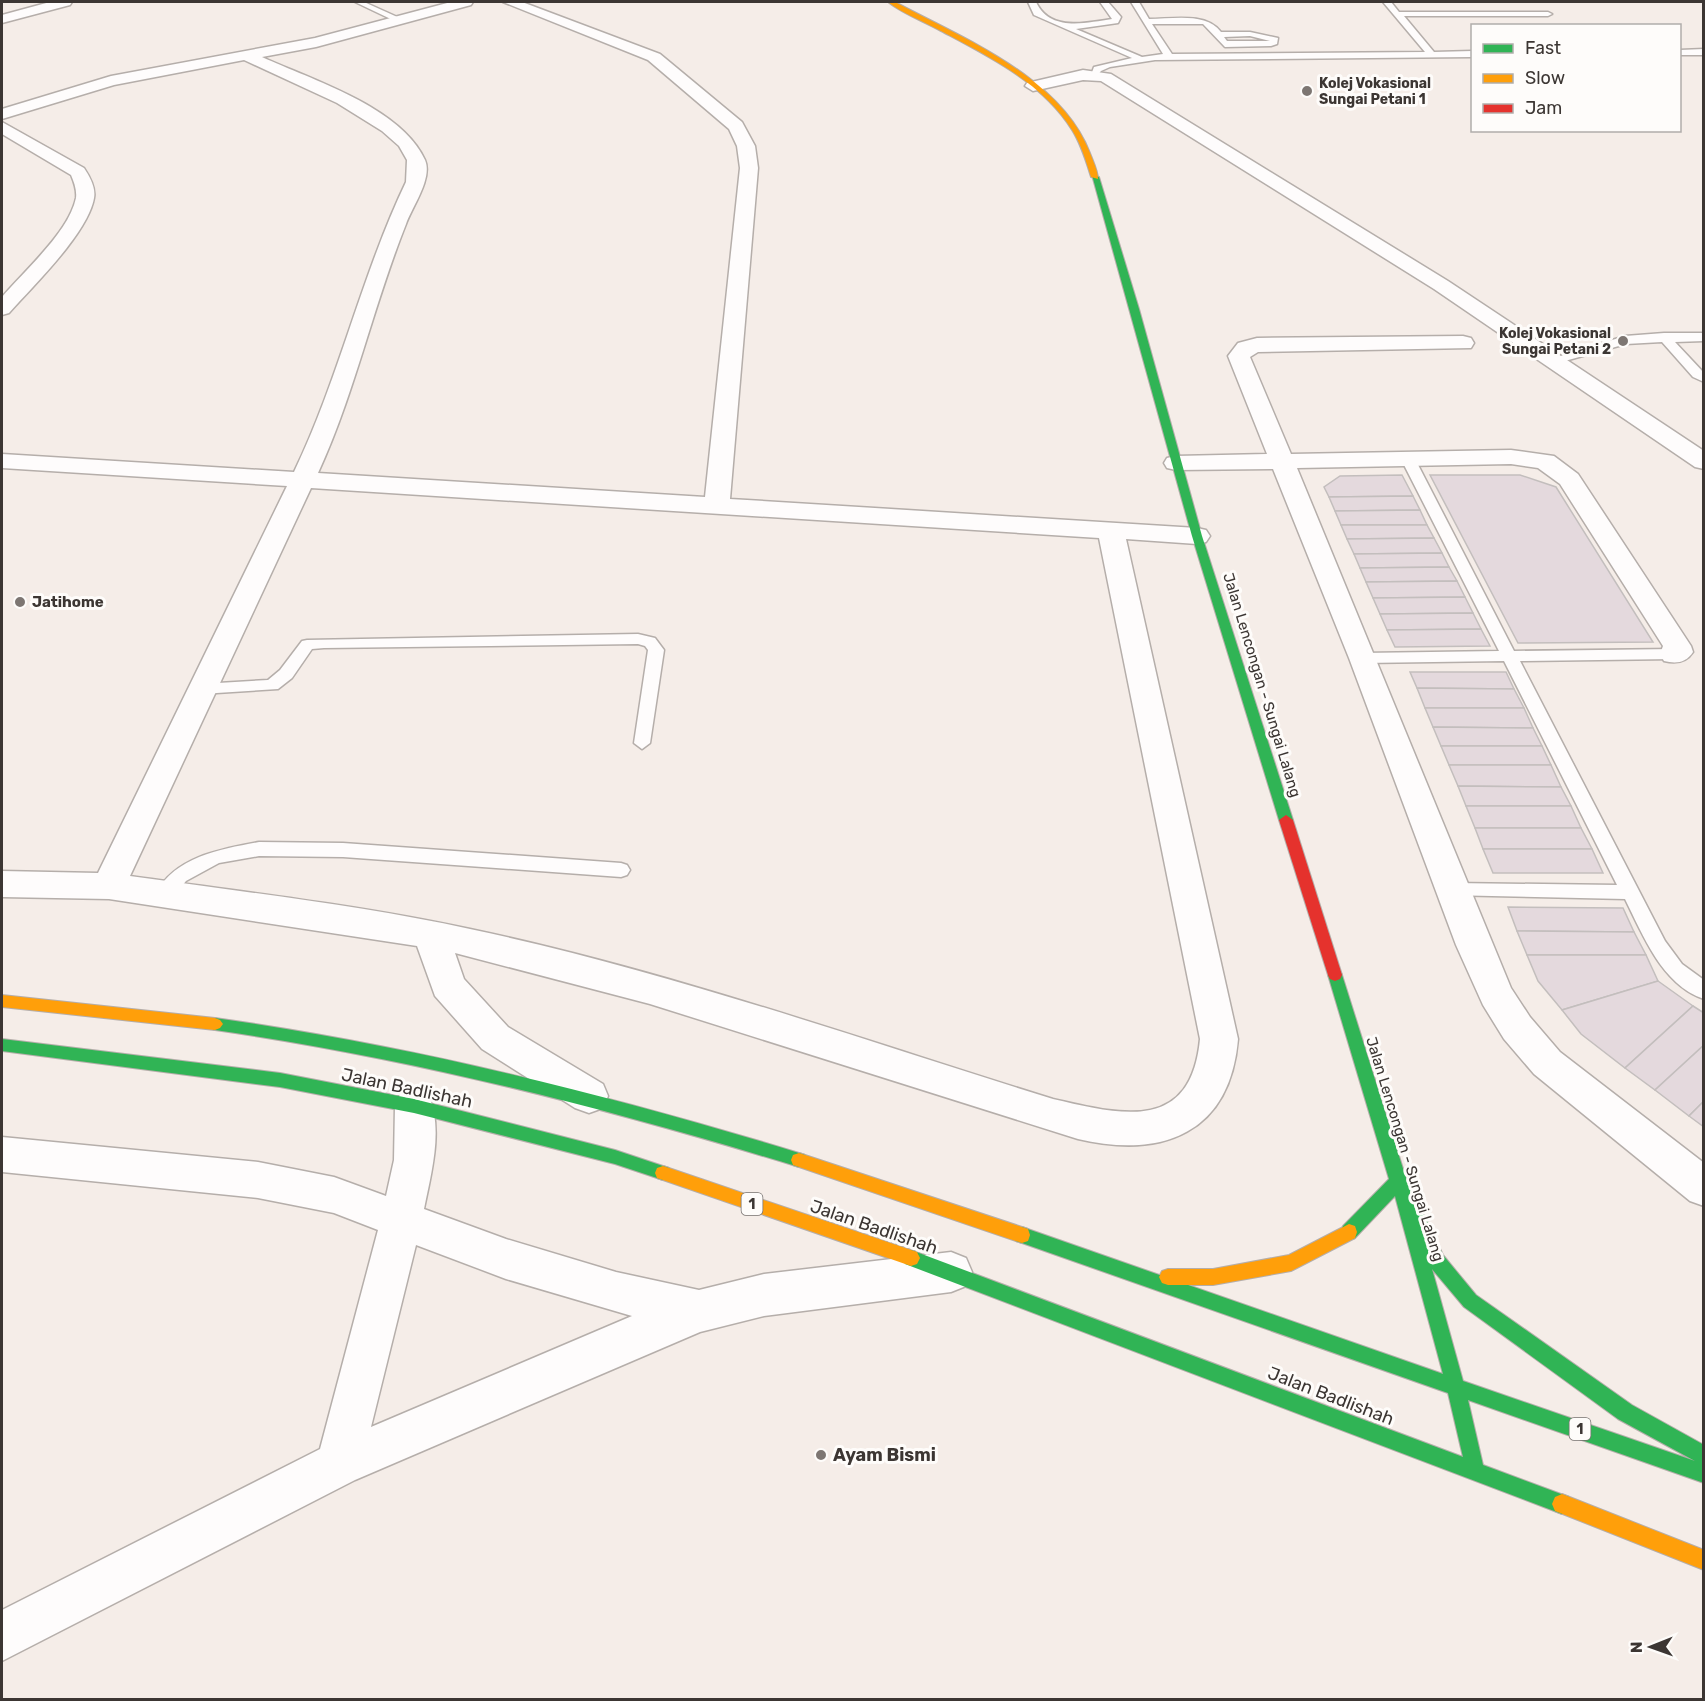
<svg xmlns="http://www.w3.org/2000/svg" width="1705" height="1701" viewBox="0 0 1705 1701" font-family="Rubik,sans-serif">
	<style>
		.building { fill: #e4d9dd; stroke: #c3bebd; stroke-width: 1.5 }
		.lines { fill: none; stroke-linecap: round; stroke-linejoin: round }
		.lane-casing { stroke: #b5aeaa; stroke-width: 3 }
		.street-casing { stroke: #b5aeaa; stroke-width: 3 }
		.fast-casing { stroke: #b5aeaa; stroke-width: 2 }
		.slow-casing { stroke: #b5aeaa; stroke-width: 2 }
		.jam-casing { stroke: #b5aeaa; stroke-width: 2 }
		.lane { fill: #fefcfc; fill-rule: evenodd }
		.street { fill: #fefcfc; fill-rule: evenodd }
		.fast { fill: #30b455; fill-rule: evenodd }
		.slow { fill: #ff9f0a; fill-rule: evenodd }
		.jam { fill: #e5322d; fill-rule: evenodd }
		.poi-dot { fill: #7d7672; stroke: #fefcfa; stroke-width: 2 }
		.labels { text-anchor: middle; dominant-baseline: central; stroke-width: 6; stroke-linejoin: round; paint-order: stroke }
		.far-poi-label { font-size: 14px; font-weight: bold; fill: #3c3633; stroke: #fefcfa; text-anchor: start }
		.shield { fill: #fefcfa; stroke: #76716f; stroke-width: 1.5 }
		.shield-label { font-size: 14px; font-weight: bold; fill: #3c3633 }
		.poi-label { font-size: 15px; font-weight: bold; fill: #3c3633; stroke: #fefcfa; text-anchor: start }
		.street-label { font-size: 15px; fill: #3c3633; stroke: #fefcfa }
		.near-street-label { font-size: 18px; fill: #3c3633; stroke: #fefcfa }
		.near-poi-label { font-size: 18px; font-weight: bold; fill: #3c3633; stroke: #fefcfa; text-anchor: start }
	</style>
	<rect width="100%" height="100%" fill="#f5ede8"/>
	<g class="building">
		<polygon points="1402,475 1413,496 1329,497 1324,487 1340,476"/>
		<polygon points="1430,475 1520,475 1556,487 1653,642 1518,643"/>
		<polygon points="1413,496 1420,510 1335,511 1329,497"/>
		<polygon points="1420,510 1427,525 1341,525 1335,511"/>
		<polygon points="1341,525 1427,525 1434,538 1347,539"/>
		<polygon points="1434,538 1442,553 1354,554 1347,539"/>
		<polygon points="1442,553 1449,567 1360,568 1354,554"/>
		<polygon points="1449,567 1457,581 1366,582 1360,568"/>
		<polygon points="1457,581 1465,597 1373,598 1366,582"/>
		<polygon points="1465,597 1473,613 1380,614 1373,598"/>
		<polygon points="1473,613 1481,629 1387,630 1380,614"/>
		<polygon points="1481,629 1490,646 1395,647 1387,630"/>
		<polygon points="1410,672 1506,672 1514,689 1417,688"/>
		<polygon points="1417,688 1514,689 1524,708 1425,708"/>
		<polygon points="1425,708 1524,708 1533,728 1433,727"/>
		<polygon points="1433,727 1533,728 1542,746 1441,746"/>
		<polygon points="1441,746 1542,746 1551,765 1449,765"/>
		<polygon points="1449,765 1551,765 1561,787 1458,786"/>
		<polygon points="1458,786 1561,787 1571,806 1466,806"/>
		<polygon points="1466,806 1571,806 1581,828 1475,828"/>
		<polygon points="1475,828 1581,828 1592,849 1483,849"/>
		<polygon points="1483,849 1592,849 1603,873 1493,873"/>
		<polygon points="1508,907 1623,908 1634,932 1517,931"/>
		<polygon points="1517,931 1634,932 1646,955 1527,955"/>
		<polygon points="1527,955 1646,955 1658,981 1562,1010 1538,981"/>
		<polygon points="1658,981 1693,1006 1625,1068 1581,1034 1562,1010"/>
		<polygon points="1693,1006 1704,1013 1704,1045 1655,1090 1625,1068"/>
		<polygon points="1704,1045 1704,1101 1689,1116 1655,1090"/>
		<polygon points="1704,1101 1704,1127 1689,1116"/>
	</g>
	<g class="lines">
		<g class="lane-casing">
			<g id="lane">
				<polygon points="355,2 364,2 404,20 397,22"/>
				<path d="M1028 2H1036C1050 32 1085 23 1112 19L1100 2H1108L1121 17 1118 23 1076 29 1142 57 1163 54 1131 2H1139L1149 19C1173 19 1206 12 1221 32H1250L1278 38 1277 44 1271 46 1225 47 1203 24H1152L1172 54 1425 52 1383 2H1391L1399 12H1548L1552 14 1548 16H1404L1434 52 1472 51V57L1155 60 1110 67 1101 71 1095 78 1091 75 1094 67 1132 58 1034 15ZM1250 36 1270 41H1227L1224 37Z"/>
				<polygon points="1704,49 1704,55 1680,55 1680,50"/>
				<polygon points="1664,333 1704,333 1704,341 1675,342 1704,373 1704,382 1693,377 1662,342 1626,344 1554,364 1548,360 1625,336"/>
				<path d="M1408 455 1415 459 1514 651 1674 649 1682 654 1674 659 1520 661 1665 941 1682 964 1704 980V999C1662 985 1643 935 1625 899L1446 895 1444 890 1446 885 1453 883 1617 885 1504 661 1363 663 1355 658 1363 653 1499 651 1401 459Z"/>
				<polygon points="638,634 655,638 664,650 650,743 642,749 634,743 648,650 645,646 638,644 324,648 312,649 292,678 278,689 201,694 193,689 201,684 268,680 280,670 302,641 307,640"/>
				<path d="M259 842 343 843 621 863 627 865 630 870 627 875 621 877 343 857 259 856 219 863 186 881 172 898H158L156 893C176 856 222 849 259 842Z"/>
			</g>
		</g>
		<g class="street-casing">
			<g id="street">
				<polygon points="50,2 72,2 70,5 2,23 2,15"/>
				<path d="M451 2H473L471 5 316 47 262 57C312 80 401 107 425 160 433 178 412 207 406 224 373 306 355 393 318 473L705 497 740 168 737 146 729 129 648 60 503 2H522L660 54 742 122 755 146 758 168 730 499 1197 528 1206 530 1210 536 1206 542 1197 544 1126 539 1238 1039C1230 1133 1163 1159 1078 1139L650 1004 455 953 464 979 508 1027 603 1084 608 1096 603 1108 589 1113 575 1108 482 1049 435 996 417 946 109 899 2 897V871L98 873 287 486 2 468V454L294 472C339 379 361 276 406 182L407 160 399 146 382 131 337 103 244 60 114 85 2 119V109L111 76 315 38ZM311 488 1099 538 1200 1039C1191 1133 1122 1115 1053 1099 860 1039 668 971 470 929 359 905 244 892 130 876Z"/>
				<polygon points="1083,70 1111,74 1448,281 1704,451 1704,469 1695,467 1434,289 1101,81 1083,80 1033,91 1025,86 1027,83"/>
				<path d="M2 122 84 168C90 177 96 188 94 198 88 233 33 286 9 313L2 315V297C24 271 69 232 76 198 77 190 74 182 71 175L2 134Z"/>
				<path d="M1463 336 1471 338 1474 343 1471 348 1258 352 1250 357 1291 454 1511 450 1554 456 1578 474 1691 646 1693 652C1686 663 1676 664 1664 661L1660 654 1663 646 1560 484 1538 468 1511 464 1297 468 1511 988 1530 1017 1560 1052 1704 1163V1206L1690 1201 1534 1074 1504 1039 1483 1005 1456 945 1349 658 1273 469 1176 470 1167 468 1164 463 1167 458 1176 456 1267 454 1228 356 1238 343 1257 338Z"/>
				<path d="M414 1089 428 1094C444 1128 431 1174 424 1209L506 1239 616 1272 699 1290 764 1274 951 1252 966 1258 972 1272 966 1286 951 1292 764 1316 700 1332 355 1480 2 1661V1610L320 1449 378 1230 334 1213 258 1198 2 1172V1137L258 1162 334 1177 386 1196 394 1160 395 1106 400 1094ZM416 1245 506 1279 632 1316 371 1427Z"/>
			</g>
		</g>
		<g class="fast-casing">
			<g id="fast">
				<polygon points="1092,175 1099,177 1139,309 1202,536 1293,820 1291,823 1286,825 1279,820 1192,536"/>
				<path d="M1335 969 1340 971 1342 975 1405 1175 1443 1255 1476 1295 1632 1405 1704 1445V1483L1468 1400 1483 1465 1569 1497 1572 1504 1569 1511 1562 1514 905 1264 902 1258 905 1252 911 1250 1463 1457 1448 1393 1022 1243 1016 1241 1014 1235 1016 1229 1022 1227 1443 1374 1395 1196 1355 1238 1349 1240 1343 1238 1341 1232 1343 1226 1389 1179 1328 975 1330 971ZM1432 1269 1464 1307 1618 1419 1695 1461 1463 1381Z"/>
				<path d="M215 1018C414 1046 607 1094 799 1153L805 1155 807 1160 805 1165 799 1167C606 1108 415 1059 215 1030L210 1028 207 1024 210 1020Z"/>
				<polygon points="2,1039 280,1073 414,1099 615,1150 669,1168 671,1173 669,1178 663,1180 615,1164 414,1113 280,1087 2,1051"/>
			</g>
		</g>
		<g class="slow-casing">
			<g id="slow">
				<path d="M888 2H895C962 38 1060 76 1090 153 1093 161 1098 171 1098 179L1091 177C1086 161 1081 144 1072 130 1043 83 988 56 941 31 923 21 903 14 888 2Z"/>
				<polygon points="2,995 215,1018 220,1020 223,1024 220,1028 215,1030 2,1007"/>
				<polygon points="799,1153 1022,1227 1028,1229 1030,1235 1028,1241 1022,1243 799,1167 793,1165 791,1160 793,1155"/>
				<polygon points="663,1166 911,1250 917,1252 920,1258 917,1264 911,1266 663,1180 657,1178 655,1173 657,1168"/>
				<polygon points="1349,1224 1355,1226 1357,1232 1355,1238 1291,1271 1213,1285 1168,1285 1162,1283 1159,1277 1162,1271 1168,1269 1213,1269 1289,1255"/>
				<polygon points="1562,1494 1704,1550 1704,1570 1555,1511 1552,1504 1555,1497"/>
			</g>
		</g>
		<g class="jam-casing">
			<polygon id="jam" points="1286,815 1293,820 1342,975 1340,979 1335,981 1330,979 1328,975 1279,820"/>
		</g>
		<use href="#lane" class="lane"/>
		<use href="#street" class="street"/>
		<use href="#fast" class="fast"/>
		<use href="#slow" class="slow"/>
		<use href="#jam" class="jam"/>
	</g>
	<g class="poi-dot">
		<circle cx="1307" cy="91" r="6"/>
		<circle cx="1623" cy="341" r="6"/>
		<circle cx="20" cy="602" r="6"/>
		<circle cx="821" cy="1455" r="6"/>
	</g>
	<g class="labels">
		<g class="far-poi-label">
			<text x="1319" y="83">Kolej Vokasional<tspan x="1319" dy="16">Sungai Petani 1</tspan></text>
			<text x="1611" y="333" text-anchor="end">Kolej Vokasional<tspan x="1611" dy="16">Sungai Petani 2</tspan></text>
		</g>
		<g class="shield">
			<rect x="741.5" y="1193" width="21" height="22" rx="4.5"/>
			<rect x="1569.5" y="1418" width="21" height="22" rx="4.5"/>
		</g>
		<g class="shield-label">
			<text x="752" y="1204">1</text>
			<text x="1580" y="1429">1</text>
		</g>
		<g class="poi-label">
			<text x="32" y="602">Jatihome</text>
		</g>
		<g class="street-label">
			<text transform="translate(1262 685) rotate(73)">Jalan Lencongan - Sungai Lalang</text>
			<text transform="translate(1405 1149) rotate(73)">Jalan Lencongan - Sungai Lalang</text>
		</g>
		<g class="near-street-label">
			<text transform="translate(407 1088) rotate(12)">Jalan Badlishah</text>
			<text transform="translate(874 1227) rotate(19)">Jalan Badlishah</text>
			<text transform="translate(1331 1396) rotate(21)">Jalan Badlishah</text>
		</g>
		<g class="near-poi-label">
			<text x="833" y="1455">Ayam Bismi</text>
		</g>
	</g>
	<rect width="1705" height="1701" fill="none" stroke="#3c3633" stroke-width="6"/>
	<rect x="1471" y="24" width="210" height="108" fill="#fefcfa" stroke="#b0adaa" stroke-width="1.5"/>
	<rect x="1483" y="44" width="30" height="9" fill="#30b455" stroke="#b0adaa" stroke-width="1.5"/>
	<text x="1525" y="54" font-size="18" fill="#3c3633">Fast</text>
	<rect x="1483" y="74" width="30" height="9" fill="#ff9f0a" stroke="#b0adaa" stroke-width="1.5"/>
	<text x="1525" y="84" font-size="18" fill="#3c3633">Slow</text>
	<rect x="1483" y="104" width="30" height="9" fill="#e5322d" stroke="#b0adaa" stroke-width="1.5"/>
	<text x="1525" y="114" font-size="18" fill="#3c3633">Jam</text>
	<g transform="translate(1651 1647) rotate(269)" stroke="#fefcfa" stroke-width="4.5" paint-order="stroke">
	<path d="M0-4.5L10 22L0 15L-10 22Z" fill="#3c3633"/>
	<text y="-9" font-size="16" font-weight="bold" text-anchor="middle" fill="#3c3633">N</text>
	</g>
</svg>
